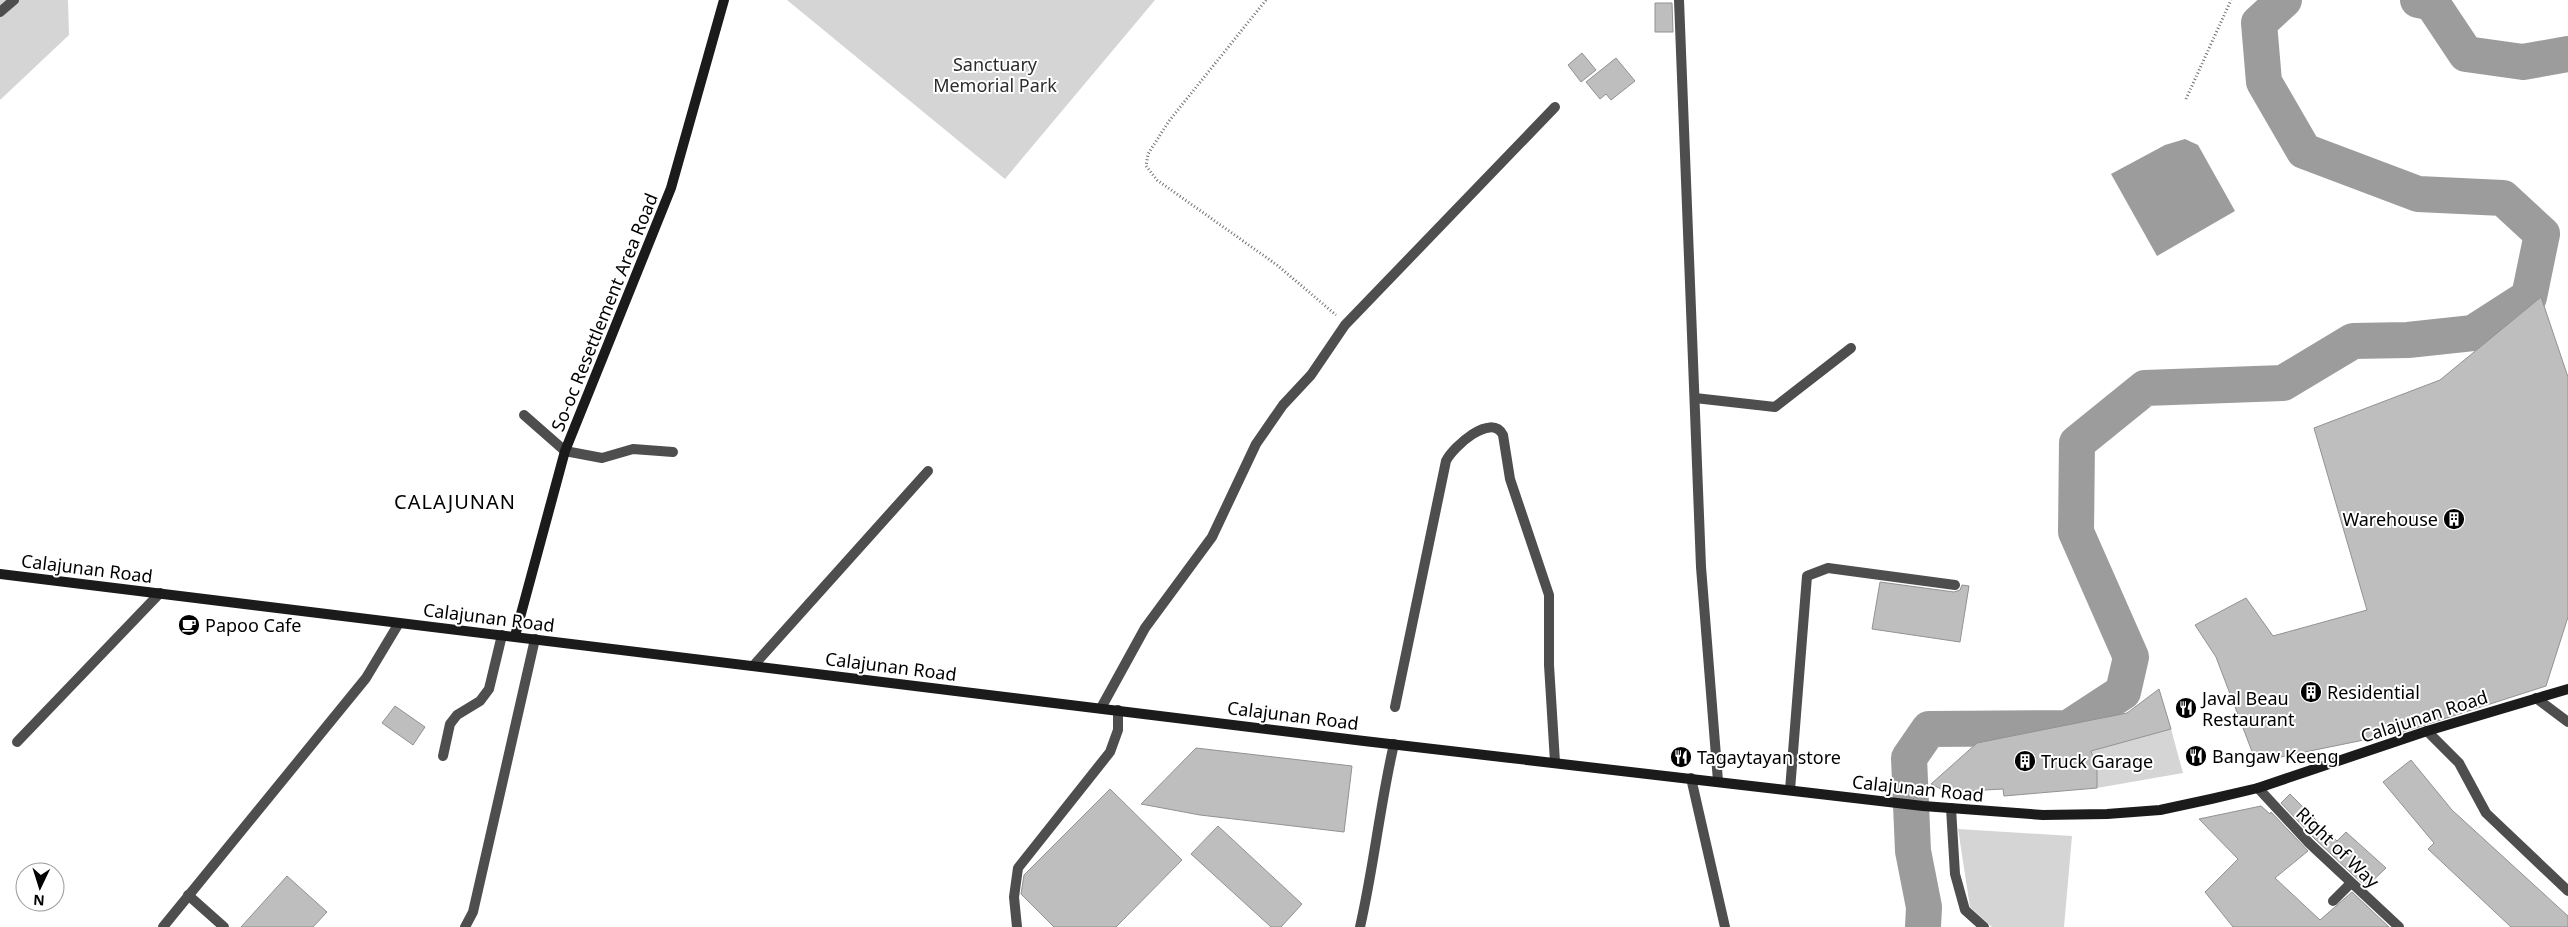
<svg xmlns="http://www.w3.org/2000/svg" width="2568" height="927" viewBox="0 0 2568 927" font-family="'Noto Sans',sans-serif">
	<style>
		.green { fill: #d5d5d5 }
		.water { fill: #9c9c9c }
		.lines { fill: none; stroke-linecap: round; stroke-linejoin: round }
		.river { stroke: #9c9c9c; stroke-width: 36 }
		.building { fill: #bebebe; stroke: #929292 }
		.path { stroke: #707070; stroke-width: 3; stroke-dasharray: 1 2.5; stroke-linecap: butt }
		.lane { stroke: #4e4e4e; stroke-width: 10 }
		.street { stroke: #4e4e4e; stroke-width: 10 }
		.secondary { stroke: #1b1b1b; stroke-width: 10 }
		.labels { text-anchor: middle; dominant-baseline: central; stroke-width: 4; stroke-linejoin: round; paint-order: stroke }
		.park-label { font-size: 18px; fill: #2c2c2c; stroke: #fff }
		.street-label { font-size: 18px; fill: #000; stroke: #fff }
		.poi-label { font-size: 18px; fill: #000; stroke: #fff; text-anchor: start }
		.quarter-label { font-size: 20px; letter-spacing: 1px; fill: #000; stroke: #fff }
	</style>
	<rect width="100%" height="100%" fill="#fff"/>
	<g class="green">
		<polygon points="0,0 68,0 69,35 0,100"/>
		<polygon points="787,0 1155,0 1005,179"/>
		<polygon points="2171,729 2183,773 2097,788 2097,771 2091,751"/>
		<polygon points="1958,829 2072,836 2064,927 1992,927 1970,907"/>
	</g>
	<polygon class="water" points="2185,139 2198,145 2235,211 2157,256 2111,174 2165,145"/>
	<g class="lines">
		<g class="river">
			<polyline points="2418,0 2432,3 2466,54 2523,62 2568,54"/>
			<polyline points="1923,927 1924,907 1913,851 1909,758 1929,729 2068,728 2123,692 2131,657 2076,532 2077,443 2145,388 2283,383 2353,341 2408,340 2473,333 2529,297 2542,234 2503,198 2418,194 2304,151 2264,82 2259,23 2284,0"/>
		</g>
	</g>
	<g class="building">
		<polygon points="1655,3 1672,3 1673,32 1655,32"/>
		<polygon points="1582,53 1596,70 1581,82 1568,65"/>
		<polygon points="1616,58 1635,81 1611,100 1606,94 1600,99 1586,82"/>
		<polygon points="2541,297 2568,377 2568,617 2546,686 2403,732 2256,762 2216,657 2195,625 2246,598 2273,636 2367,610 2314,428 2440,380"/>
		<polygon points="1880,582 1954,592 1960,590 1962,585 1969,586 1960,642 1872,629"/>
		<polygon points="2159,689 2171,729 2091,751 2097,771 2097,788 2004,796 2003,789 1947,792 1931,784 1977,743 2127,713"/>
		<polygon points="395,706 425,727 413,745 382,723"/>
		<polygon points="1196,748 1352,766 1344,832 1200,815 1141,804"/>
		<polygon points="2411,760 2452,810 2568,916 2568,927 2511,927 2428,849 2434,843 2383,782"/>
		<polygon points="1110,789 1182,860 1116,927 1054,927 1021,894 1024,875"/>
		<polygon points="2290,794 2337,841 2346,832 2386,868 2366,887 2314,838 2281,803"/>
		<polygon points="2261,806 2270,814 2271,812 2308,851 2275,878 2320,920 2352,892 2389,927 2233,927 2205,892 2238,859 2199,819"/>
		<polygon points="1218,826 1302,904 1281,927 1271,927 1191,854"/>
		<polygon points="287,876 327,912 313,927 241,927"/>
	</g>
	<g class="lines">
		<g class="path">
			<polyline points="1266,0 1169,121 1148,154 1146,166 1157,180 1277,265 1336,315"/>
			<polyline points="2186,99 2231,0"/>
		</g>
		<g class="lane">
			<polyline points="0,12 14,0"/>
			<polyline points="1695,398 1775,407 1851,348"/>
			<polyline points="524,415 565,451 602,458 633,449 673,452"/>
			<polyline points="754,665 928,471"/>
			<path d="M1395 707 1446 461C1453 447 1491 412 1503 435L1510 479 1549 595V665L1555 762"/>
			<polyline points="2427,731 2459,763 2486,813 2568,891"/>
			<polyline points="443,756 450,724 457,715 480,701 489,689 502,635"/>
			<polyline points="1691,778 1725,927"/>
			<polyline points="1790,790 1807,576 1828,568 1955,585"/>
			<polyline points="465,927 473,912 535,639"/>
			<polyline points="1017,927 1014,897 1018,868 1110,752 1118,730 1118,710"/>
			<path d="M1360 927C1374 866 1380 804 1394 744"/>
		</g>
		<g class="street">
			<polyline points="1679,0 1701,567 1718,781"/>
			<polyline points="2536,698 2568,722"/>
			<polyline points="1101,708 1145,628 1212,537 1256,444 1283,405 1311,375 1345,325 1555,107"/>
			<polyline points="17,742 160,593"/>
			<polyline points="2258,788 2309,843 2399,927"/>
			<polyline points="1951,808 1955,874 1965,910 1984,927"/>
			<polyline points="188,895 224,927"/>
			<polyline points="2333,901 2351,883"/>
			<polyline points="163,927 366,678 399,623"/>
		</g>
		<g class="secondary">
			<polyline points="0,574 1364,741 1923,806 2043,815 2107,814 2160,810 2211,799 2258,788 2427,731 2568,689"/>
			<polyline points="515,636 565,451 671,188 724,0"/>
		</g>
	</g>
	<defs>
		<g id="building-disc" transform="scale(1.125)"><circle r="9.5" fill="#000" stroke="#fff"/><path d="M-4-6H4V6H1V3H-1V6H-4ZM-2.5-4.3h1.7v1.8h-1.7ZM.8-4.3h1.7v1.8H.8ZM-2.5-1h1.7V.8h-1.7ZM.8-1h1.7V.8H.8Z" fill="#fff"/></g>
		<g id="cafe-disc" transform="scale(1.125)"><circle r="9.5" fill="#000" stroke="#fff"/><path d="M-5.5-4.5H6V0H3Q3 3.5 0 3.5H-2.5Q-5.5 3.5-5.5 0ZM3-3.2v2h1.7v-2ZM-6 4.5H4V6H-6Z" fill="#fff"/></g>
		<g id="restaurant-disc" transform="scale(1.125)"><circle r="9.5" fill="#000" stroke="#fff"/><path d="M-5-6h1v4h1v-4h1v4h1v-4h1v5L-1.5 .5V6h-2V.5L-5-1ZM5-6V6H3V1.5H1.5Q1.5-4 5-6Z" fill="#fff"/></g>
	</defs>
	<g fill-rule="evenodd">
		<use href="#building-disc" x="2454" y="519"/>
		<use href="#cafe-disc" x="189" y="625"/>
		<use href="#building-disc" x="2311" y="692"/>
		<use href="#restaurant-disc" x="2186" y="708"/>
		<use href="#restaurant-disc" x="2196" y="756"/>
		<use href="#restaurant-disc" x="1681" y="757"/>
		<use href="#building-disc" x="2025" y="761"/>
	</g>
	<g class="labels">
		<g class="park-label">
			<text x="995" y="64">Sanctuary<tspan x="995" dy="21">Memorial Park</tspan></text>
		</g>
		<g class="street-label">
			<text transform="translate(604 312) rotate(-68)">So-oc Resettlement Area Road</text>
			<text transform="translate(87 568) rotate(7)">Calajunan Road</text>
			<text transform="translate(489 617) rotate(7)">Calajunan Road</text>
			<text transform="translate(891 666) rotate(7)">Calajunan Road</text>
			<text transform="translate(1293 715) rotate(7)">Calajunan Road</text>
			<text transform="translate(2424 716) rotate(-18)">Calajunan Road</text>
			<text transform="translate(1918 788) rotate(6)">Calajunan Road</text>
			<text transform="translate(2338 847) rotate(44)">Right of Way</text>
		</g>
		<g class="poi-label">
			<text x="2438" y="519" text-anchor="end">Warehouse</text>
			<text x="205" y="625">Papoo Cafe</text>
			<text x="2327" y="692">Residential</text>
			<text x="2202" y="698">Javal Beau<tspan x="2202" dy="21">Restaurant</tspan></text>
			<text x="2212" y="756">Bangaw Keeng</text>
			<text x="1697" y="757">Tagaytayan store</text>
			<text x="2041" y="761">Truck Garage</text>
		</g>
		<g class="quarter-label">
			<text x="455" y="501">CALAJUNAN</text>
		</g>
	</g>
	<g transform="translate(40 887) rotate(184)"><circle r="24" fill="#ffffff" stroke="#999999"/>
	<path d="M0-4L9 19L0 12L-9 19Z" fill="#000000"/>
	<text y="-8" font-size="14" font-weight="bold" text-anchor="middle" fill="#000000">N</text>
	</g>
</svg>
